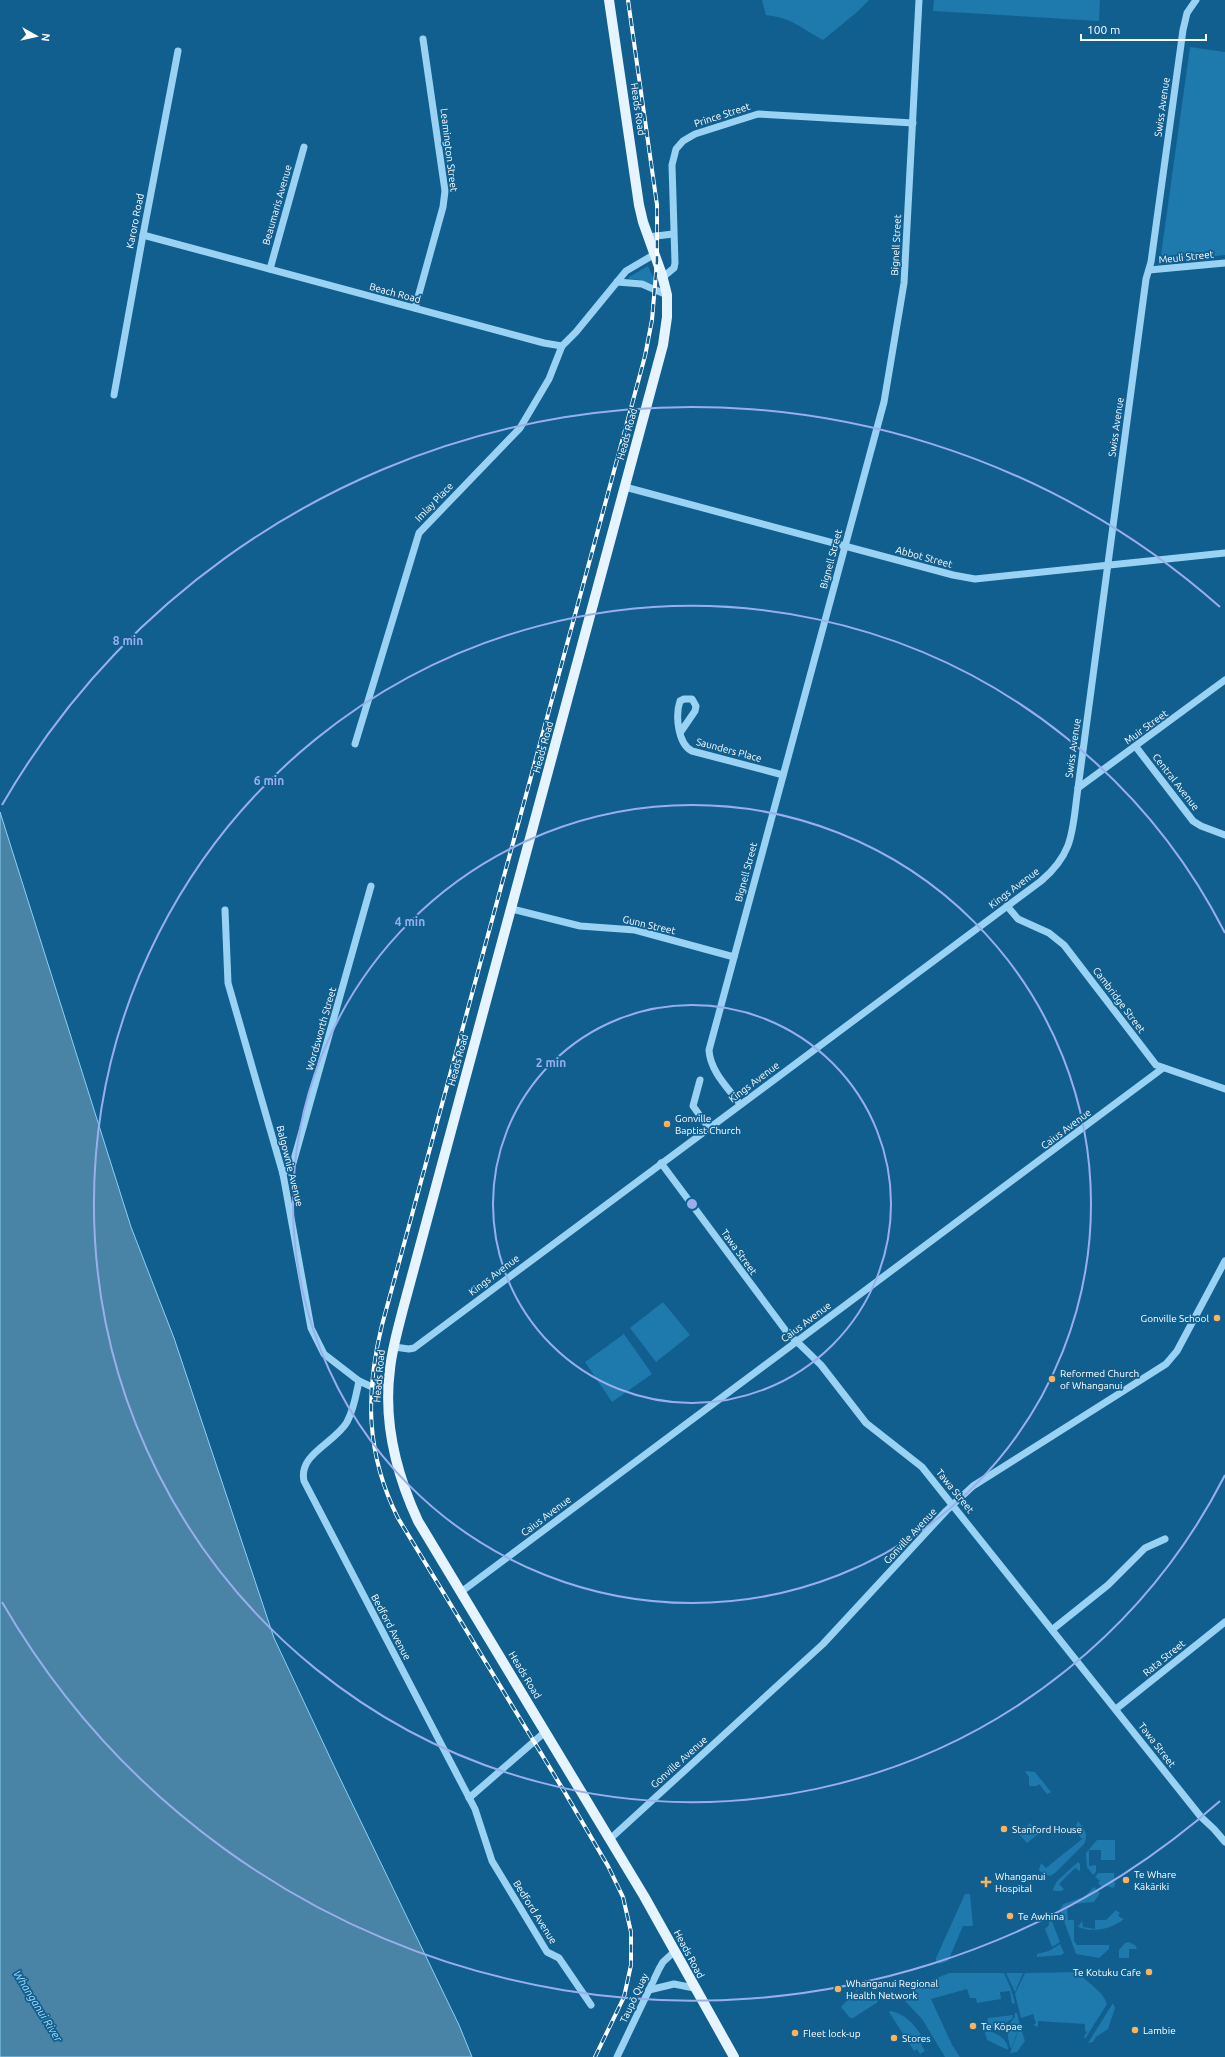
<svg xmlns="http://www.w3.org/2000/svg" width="1225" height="2057" viewBox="0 0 1225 2057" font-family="Ubuntu,sans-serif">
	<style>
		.green { fill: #1e79ac }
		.water { fill: #4983a5; stroke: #8ad1f6 }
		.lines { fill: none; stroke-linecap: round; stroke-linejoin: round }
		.minor { stroke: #99d2f3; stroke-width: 7 }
		.major { stroke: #e5f4ff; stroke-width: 10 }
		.rail-casing { stroke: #fff; stroke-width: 4 }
		.rail { stroke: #105f8f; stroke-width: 2.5; stroke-dasharray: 8; stroke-linecap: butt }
		.ring { fill: none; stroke: #99afed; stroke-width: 2 }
		.poi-dot { fill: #ffb15b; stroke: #105f8f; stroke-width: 1.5 }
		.labels { text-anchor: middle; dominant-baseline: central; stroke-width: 3.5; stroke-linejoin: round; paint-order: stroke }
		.street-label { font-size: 10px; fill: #fff; stroke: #105f8f }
		.poi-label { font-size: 10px; fill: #fff; stroke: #105f8f; text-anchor: start }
		.water-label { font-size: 11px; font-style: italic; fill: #a5dcfa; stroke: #105f8f }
		.centre { fill: #99afed; stroke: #105f8f; stroke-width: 2 }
		.ring-label { font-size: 12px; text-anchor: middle; font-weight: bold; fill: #99afed; stroke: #105f8f; stroke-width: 3.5; stroke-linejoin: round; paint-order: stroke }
	</style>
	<rect width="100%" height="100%" fill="#105f8f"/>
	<g class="green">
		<path d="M762 0H869L857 12 823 40C800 28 793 18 766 15Z"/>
		<polygon points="934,0 1100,0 1099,21 933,11"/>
		<polygon points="1190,47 1225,52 1225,255 1160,262"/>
		<polygon points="648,266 653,277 653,284 641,280 629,279 629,277"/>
		<polygon points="663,1302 690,1335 656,1362 630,1328"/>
		<polygon points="624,1334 652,1374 612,1402 585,1362"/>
		<polygon points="1027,1771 1035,1772 1051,1792 1047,1794 1039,1784 1037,1786 1029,1786 1029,1777 1025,1772"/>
		<path d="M1078 1821C1084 1829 1089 1834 1084 1844L1055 1873 1050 1876 1043 1874 1039 1870 1041 1863 1046 1868 1082 1839 1078 1834 1081 1832 1076 1826Z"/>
		<polygon points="1030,1823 1038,1834 1027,1843 1018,1833"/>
		<polygon points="1097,1840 1115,1840 1115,1860 1101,1860 1101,1850 1089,1850 1089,1866 1096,1865 1096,1872 1093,1875 1087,1867 1086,1853"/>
		<polygon points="1078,1862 1080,1864 1080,1871 1075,1868 1059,1884 1064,1889 1062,1891 1054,1891 1053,1889 1057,1881"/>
		<polygon points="1098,1873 1114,1873 1115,1886 1113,1888 1107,1886 1102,1887 1098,1883 1100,1881 1095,1877"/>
		<polygon points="1094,1887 1100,1893 1094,1902 1073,1904 1073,1906 1067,1906 1068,1920 1074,1920 1074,1941 1077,1945 1109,1945 1109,1949 1099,1958 1076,1954 1060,1910 1063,1904 1084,1897"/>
		<polygon points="965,1894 970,1894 973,1926 963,1926 948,1961 939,1964 936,1962 936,1958"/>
		<path d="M1116 1910 1120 1913 1118 1916 1124 1919C1111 1929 1094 1933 1078 1927L1082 1921 1083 1927 1095 1929V1920H1106Z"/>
		<polygon points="1048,1911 1060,1942 1052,1947 1045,1929 1049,1925"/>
		<polygon points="1129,1942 1135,1945 1137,1949 1129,1949 1129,1958 1119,1958 1119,1950 1125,1943"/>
		<polygon points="1060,1944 1064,1953 1061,1955 1037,1957 1037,1954 1049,1951"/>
		<path d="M1078 1972C1088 1984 1102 1989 1107 2004L1085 2039 1084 2036 1087 2032 1085 2031V2024L1038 2021V2027L1033 2025 1036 2023 1033 2014 1021 2018 1015 1994 1025 1973Z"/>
		<path d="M950 1973H1004L1011 1989 1015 2003 1012 2004 1010 1991 1000 1992 1001 1999 977 2003 976 1998H970L967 1989 931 1999 952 2045 960 2057H945L922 2019 905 2001C909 1989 938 1977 950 1973Z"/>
		<polygon points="1006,1973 1023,1973 1015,1992"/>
		<polygon points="861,1986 855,1994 860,2000 867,1994 871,1998 874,1996 878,2002 853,2018 850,2018 841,2007"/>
		<polygon points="1113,2003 1115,2008 1108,2029 1096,2037 1093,2042 1088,2043"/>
		<path d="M891 2011C908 2015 916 2027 925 2041L921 2044 925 2051 920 2054 917 2049 914 2051 889 2012Z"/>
		<path d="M1015 2013H1017L1020 2025 1011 2049C1009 2040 1005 2034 1010 2024 1012 2019 1015 2019 1015 2013Z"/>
		<polygon points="1013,2015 1012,2019 1007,2022 1000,2032 986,2025 988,2018"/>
		<polygon points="1020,2026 1025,2041 1017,2052 1010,2053"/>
		<path d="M989 2031C998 2034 1008 2039 1008 2050L987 2040 985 2032Z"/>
	</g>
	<polygon class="water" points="0,812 131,1227 174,1338 274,1638 334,1766 459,2025 472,2057 0,2057"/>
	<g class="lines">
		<g class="minor">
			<polyline points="143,235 544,343 562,346"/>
			<polyline points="648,237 673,234"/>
			<polyline points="270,269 304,147"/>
			<polyline points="1149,270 1225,263"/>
			<polyline points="663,277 674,268 675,263 672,165 676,149 683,141 695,134 758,114 913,123"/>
			<polyline points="617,282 642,284 667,295"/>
			<polyline points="415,308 443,207 445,191 423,39"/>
			<polyline points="114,395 143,235 178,51"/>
			<polyline points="625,487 953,575 975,579 1225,553"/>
			<path d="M680 733 695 711 696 706 692 699H684L680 701C675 716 678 744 692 751L783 775"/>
			<polyline points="355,744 419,533 520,428 549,379 562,346 576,332 626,271 655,254"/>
			<polyline points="1136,747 1193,821 1201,826 1225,835"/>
			<polyline points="1078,788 1225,680"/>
			<polyline points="1007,906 1018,919 1049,933 1064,945 1156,1065 1225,1089"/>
			<polyline points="512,909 580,926 635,930 734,957"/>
			<polyline points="225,910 228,983 283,1174 311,1328 324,1354 359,1381 370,1386 388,1386"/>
			<polyline points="700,1080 693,1106 709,1128"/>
			<path d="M740 1104C728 1088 710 1071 709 1050L884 402 904 283 919 0"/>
			<polyline points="661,1163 786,1331 821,1365 866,1423 922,1467 1201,1817 1214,1829 1225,1842"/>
			<polyline points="283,1174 293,1163 295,1156 371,886"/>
			<path d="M394 1347 409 1349 414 1348 1041 881C1075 852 1072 830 1078 788L1146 279 1151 262 1183 30 1187 13 1196 0"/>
			<path d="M359 1381C356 1395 354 1409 347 1422 335 1443 298 1454 304 1481L475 1809 492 1861 547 1952 559 1958 591 2005"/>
			<polyline points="461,1592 1163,1068"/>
			<polyline points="1053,1629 1108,1585 1145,1548 1165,1539"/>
			<polyline points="1116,1709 1225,1622"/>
			<polyline points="469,1798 545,1732"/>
			<polyline points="610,1839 823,1644 946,1511 973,1486 1166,1364 1177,1351 1225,1261"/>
			<polyline points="649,1990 674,1984 694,1988"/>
			<polyline points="617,2057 659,1969 663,1962 675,1951"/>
		</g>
		<path class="major" d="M609 0 639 205 643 222 662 275 667 295V317L663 345 403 1309C398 1329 392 1349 390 1369 383 1422 396 1473 418 1521L644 1896 734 2057"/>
		<g class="rail-casing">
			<path id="rail" d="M595 2057 624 1997 631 1965V1932L623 1897 608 1866 564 1791 398 1518C366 1454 365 1394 382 1325L604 508 645 356 652 320 657 261V205L628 0"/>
		</g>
		<use href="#rail" class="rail"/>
	</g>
	<g class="ring">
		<circle cx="692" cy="1204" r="199"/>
		<circle cx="692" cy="1204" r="399"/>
		<path d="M1225 1475A598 598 0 1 1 1225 933"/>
		<path d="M1220 1801A797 797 0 0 1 2 1602M2 805A797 797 0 0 1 1220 607"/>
	</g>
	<g class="poi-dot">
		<circle cx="667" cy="1124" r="4"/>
		<circle cx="1217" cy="1318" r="4"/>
		<circle cx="1052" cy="1379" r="4"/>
		<circle cx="1004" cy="1829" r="4"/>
		<circle cx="1126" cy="1880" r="4"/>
		<path d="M984 1876h4v4h4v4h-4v4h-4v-4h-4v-4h4z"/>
		<circle cx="1010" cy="1916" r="4"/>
		<circle cx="1149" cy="1972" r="4"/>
		<circle cx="838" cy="1989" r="4"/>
		<circle cx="973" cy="2026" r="4"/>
		<circle cx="1135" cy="2030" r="4"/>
		<circle cx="795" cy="2033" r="4"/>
		<circle cx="894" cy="2038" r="4"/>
	</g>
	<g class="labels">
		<g class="street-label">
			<text transform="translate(1162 107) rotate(-82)">Swiss Avenue</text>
			<text transform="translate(638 109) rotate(82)">Heads Road</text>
			<text transform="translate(722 115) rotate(-18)">Prince Street</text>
			<text transform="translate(449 150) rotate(83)">Leamington Street</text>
			<text transform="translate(277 205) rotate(-74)">Beaumaris Avenue</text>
			<text transform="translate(135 221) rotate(-79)">Karoro Road</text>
			<text transform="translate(896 245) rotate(-87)">Bignell Street</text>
			<text transform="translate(1186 257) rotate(-6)">Meuli Street</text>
			<text transform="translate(395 293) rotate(15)">Beach Road</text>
			<text transform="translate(1116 427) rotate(-82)">Swiss Avenue</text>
			<text transform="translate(627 434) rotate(-75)">Heads Road</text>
			<text transform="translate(434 502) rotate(-46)">Imlay Place</text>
			<text transform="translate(924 557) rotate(15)">Abbot Street</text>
			<text transform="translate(831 559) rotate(-75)">Bignell Street</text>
			<text transform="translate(1146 727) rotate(-36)">Muir Street</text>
			<text transform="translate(543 747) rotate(-75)">Heads Road</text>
			<text transform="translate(1073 748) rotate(-82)">Swiss Avenue</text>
			<text transform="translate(729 750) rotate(15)">Saunders Place</text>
			<text transform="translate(1176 782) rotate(52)">Central Avenue</text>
			<text transform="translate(746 872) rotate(-75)">Bignell Street</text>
			<text transform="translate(1014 888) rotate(-37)">Kings Avenue</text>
			<text transform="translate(649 925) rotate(13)">Gunn Street</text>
			<text transform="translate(1119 1000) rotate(53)">Cambridge Street</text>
			<text transform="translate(321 1029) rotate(-74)">Wordsworth Street</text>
			<text transform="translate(458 1060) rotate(-75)">Heads Road</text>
			<text transform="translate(754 1082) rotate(-37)">Kings Avenue</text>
			<text transform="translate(1066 1129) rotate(-37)">Caius Avenue</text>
			<text transform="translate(290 1166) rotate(76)">Balgownie Avenue</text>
			<text transform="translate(739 1252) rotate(54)">Tawa Street</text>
			<text transform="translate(494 1275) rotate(-37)">Kings Avenue</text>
			<text transform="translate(806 1322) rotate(-37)">Caius Avenue</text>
			<text transform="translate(379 1376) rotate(-85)">Heads Road</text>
			<text transform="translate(955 1491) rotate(51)">Tawa Street</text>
			<text transform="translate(546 1516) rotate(-37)">Caius Avenue</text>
			<text transform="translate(910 1536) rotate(-47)">Gonville Avenue</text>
			<text transform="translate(391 1627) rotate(62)">Bedford Avenue</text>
			<text transform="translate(1164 1658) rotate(-39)">Rata Street</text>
			<text transform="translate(525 1675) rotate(59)">Heads Road</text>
			<text transform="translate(1157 1745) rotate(52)">Tawa Street</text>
			<text transform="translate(679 1762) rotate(-42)">Gonville Avenue</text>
			<text transform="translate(535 1912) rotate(58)">Bedford Avenue</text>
			<text transform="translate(689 1954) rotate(62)">Heads Road</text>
			<text transform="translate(634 1998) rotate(-65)">Taupō Quay</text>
		</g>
		<g class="poi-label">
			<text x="675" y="1118">Gonville<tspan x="675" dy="12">Baptist Church</tspan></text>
			<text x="1209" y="1318" text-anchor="end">Gonville School</text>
			<text x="1060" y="1373">Reformed Church<tspan x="1060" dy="12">of Whanganui</tspan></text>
			<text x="1012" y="1829">Stanford House</text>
			<text x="1134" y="1874">Te Whare<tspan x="1134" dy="12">Kākāriki</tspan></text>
			<text x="995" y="1876">Whanganui<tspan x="995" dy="12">Hospital</tspan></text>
			<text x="1018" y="1916">Te Awhina</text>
			<text x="1141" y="1972" text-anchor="end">Te Kotuku Cafe</text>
			<text x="846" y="1983">Whanganui Regional<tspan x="846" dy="12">Health Network</tspan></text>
			<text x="981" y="2026">Te Kōpae</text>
			<text x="1143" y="2030">Lambie</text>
			<text x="803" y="2033">Fleet lock-up</text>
			<text x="902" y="2038">Stores</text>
		</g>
		<g class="water-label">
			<text transform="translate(38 2006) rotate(58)">Whanganui River</text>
		</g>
	</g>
	<circle cx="692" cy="1204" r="6" class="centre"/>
	<g class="ring-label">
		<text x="128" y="645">8 min</text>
		<text x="269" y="785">6 min</text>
		<text x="410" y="926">4 min</text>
		<text x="551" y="1067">2 min</text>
	</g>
	<g transform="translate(36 36) rotate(98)" stroke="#105f8f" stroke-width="3" paint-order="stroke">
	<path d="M0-3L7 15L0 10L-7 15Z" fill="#ffffff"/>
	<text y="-6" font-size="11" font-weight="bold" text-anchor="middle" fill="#ffffff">N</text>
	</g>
	<path d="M1081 34v6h125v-6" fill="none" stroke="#ffffff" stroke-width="2"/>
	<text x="1087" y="34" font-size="12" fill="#ffffff" stroke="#105f8f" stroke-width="3" paint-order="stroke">100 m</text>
</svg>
